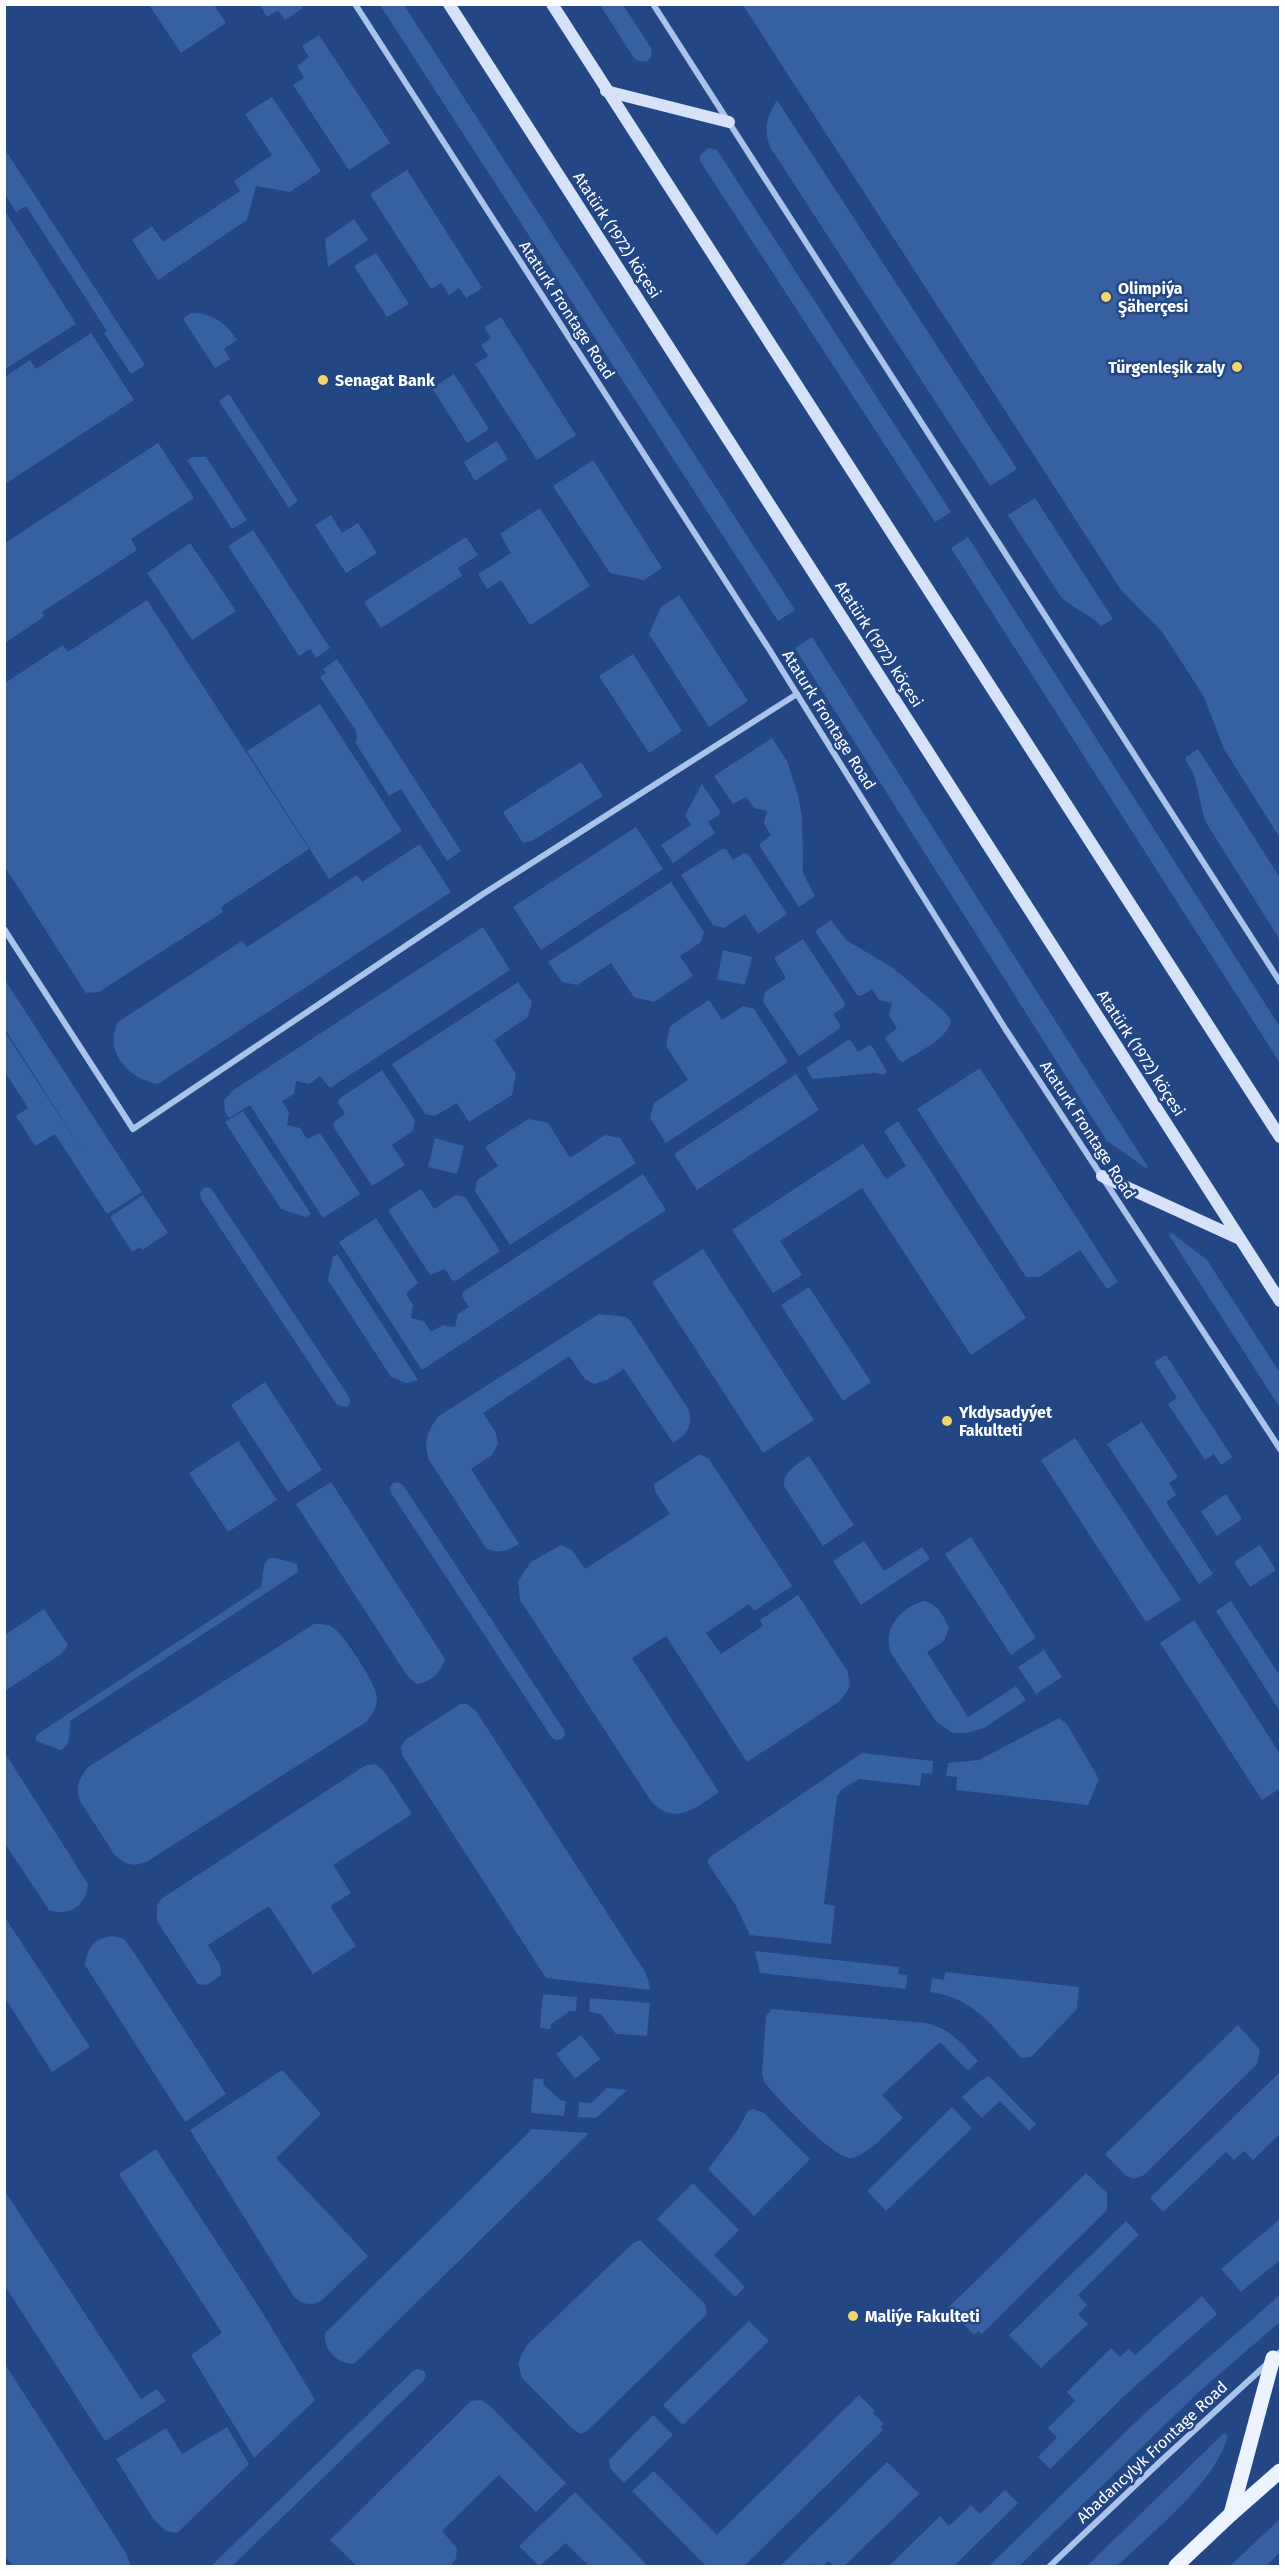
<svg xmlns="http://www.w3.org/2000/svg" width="1285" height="2571" viewBox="0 0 1285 2571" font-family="'Fira Sans',sans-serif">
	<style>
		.green { fill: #3660a1 }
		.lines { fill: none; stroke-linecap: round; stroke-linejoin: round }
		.street { stroke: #aac3e8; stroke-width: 6 }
		.secondary { stroke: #d5e2f7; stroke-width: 12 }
		.primary { stroke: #edf3fe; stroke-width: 15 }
		.poi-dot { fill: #f4d56d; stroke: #224784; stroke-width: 2 }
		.labels { text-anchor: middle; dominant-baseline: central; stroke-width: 5; stroke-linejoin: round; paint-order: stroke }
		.street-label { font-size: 16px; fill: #fff; stroke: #224784 }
		.poi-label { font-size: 16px; font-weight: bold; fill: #fff; stroke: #224784; text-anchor: start }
	</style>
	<rect width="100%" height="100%" fill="#224784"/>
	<g class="green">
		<polygon points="149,5 214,5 226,23 181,53"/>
		<polygon points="260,5 301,5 303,8 285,20 278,10 267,17"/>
		<polygon points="380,5 404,5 795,610 778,621"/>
		<path d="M600 5H623L651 48C654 61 644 66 634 58Z"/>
		<polygon points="743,5 1280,5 1280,838 1224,749 1204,697 1163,633 1121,590"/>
		<polygon points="319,35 390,143 349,170 293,85 304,78 297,66 309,57 302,46"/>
		<polygon points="272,97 321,171 290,192 256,186 247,220 158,280 132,240 152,226 163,242 240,191 234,181 272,155 245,114"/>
		<path d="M777 100 1017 469 990 486 770 147C763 128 767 117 777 100Z"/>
		<polygon points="4,148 145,365 131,374 104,333 107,331 26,206 16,212 5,194"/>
		<polygon points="708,148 717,150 951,512 935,522 700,161 700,155"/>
		<polygon points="407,170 482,288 466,298 459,288 449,295 441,283 431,289 370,194"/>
		<polygon points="5,211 76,324 5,369 4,369"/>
		<polygon points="354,219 368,240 328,267 325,239"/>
		<polygon points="376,253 409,304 387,317 354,266"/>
		<path d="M191 313C213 313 226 323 237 340L224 349 230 359 215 368 183 319Z"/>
		<polygon points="501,317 576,435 537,460 475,364 488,356 481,345 491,338 484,327"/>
		<polygon points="91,333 134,400 5,484 5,377 30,360 36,369"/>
		<polygon points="454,374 489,429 467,443 432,388"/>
		<polygon points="229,394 298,501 289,508 219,401"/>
		<polygon points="497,441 508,459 475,481 464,462"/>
		<polygon points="158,443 194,498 131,539 137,550 42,612 44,617 5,643 5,543"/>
		<polygon points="193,457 206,457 247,520 232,529 187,460"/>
		<polygon points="593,460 662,568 644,580 610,573 553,486"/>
		<path d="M1035 498 1113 619 1101 626C1089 613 1073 609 1061 597L1008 515Z"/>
		<polygon points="540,508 590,586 530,625 501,580 487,589 478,574 511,553 500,534"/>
		<polygon points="331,515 342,533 358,523 377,553 346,573 315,525"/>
		<polygon points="253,530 330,648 316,658 310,649 299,656 228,546"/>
		<polygon points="466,537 478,555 458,568 462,576 381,628 364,602"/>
		<polygon points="968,537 1280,1027 1280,1063 951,548"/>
		<polygon points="190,543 236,611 192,640 147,573"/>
		<polygon points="679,595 748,701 709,727 649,634 661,607"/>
		<polygon points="147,600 309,849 221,907 223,912 99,992 86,993 5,867 5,683 63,645 68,652"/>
		<polygon points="812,637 1148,1167 1146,1168 1107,1141 795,648"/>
		<polygon points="633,654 682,731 649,753 599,676"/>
		<polygon points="337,659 461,851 447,861 401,789 389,796 355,742 357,741 356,731 320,677 326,673 323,669"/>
		<polygon points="320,704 402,831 329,879 247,751"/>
		<polygon points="772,738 787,761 797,792 802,815 803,873 815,896 799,907 759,845 771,835 764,824 767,811 754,808 746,797 733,804 714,776"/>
		<polygon points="1198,749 1280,878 1280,940 1205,821 1194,775 1185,758"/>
		<polygon points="581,762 603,796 532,841 523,843 503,812"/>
		<polygon points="702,784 720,811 719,815 708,822 715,833 673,863 661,845 691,825 685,815"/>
		<polygon points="636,827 663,869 541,950 513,907"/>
		<path d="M420 844 451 892 158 1084C129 1079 103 1052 118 1022L242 941 247 947 357 875 362 882Z"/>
		<polygon points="722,849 726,849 733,860 744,853 748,854 787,914 758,934 745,914 724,928 713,925 681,875"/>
		<polygon points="671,882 704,932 701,942 680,956 693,976 654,1002 634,997 611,963 577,985 562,982 548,962"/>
		<path d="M831 920 846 940 893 968 944 1011C947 1015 952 1019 950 1024 946 1039 915 1054 903 1062L899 1060 885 1038 897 1028 889 1016 892 1003 879 1000 872 989 861 996 857 995 815 931Z"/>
		<polygon points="483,927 510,970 330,1088 320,1076 309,1084 296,1081 294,1094 282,1101 289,1112 287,1125 300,1128 307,1139 320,1133 360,1194 323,1218 250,1105 229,1118 225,1112 224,1101 232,1091"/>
		<polygon points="803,939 845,1003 844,1007 833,1014 840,1025 839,1029 799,1056 763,1002 765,992 786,978 774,958"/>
		<polygon points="723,950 752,957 745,985 717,979"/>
		<polygon points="5,980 142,1192 107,1214 55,1134 35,1146 16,1116 28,1108 5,1072 5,1032 85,1155 5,1029"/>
		<polygon points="518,982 532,1002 528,1017 494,1040 516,1074 512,1095 469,1122 457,1103 435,1116 425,1114 392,1064"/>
		<polygon points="709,1000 722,1020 743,1006 754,1009 788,1062 666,1143 650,1118 654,1103 688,1080 666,1046 670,1026"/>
		<polygon points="848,1040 851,1041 858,1052 869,1045 872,1046 887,1072 883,1075 875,1073 813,1079 806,1068"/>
		<polygon points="980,1068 1118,1282 1107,1289 1080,1250 1039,1277 1026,1277 917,1109"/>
		<polygon points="382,1070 415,1120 413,1131 392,1145 405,1165 372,1186 333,1126 334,1122 345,1114 338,1103 339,1099"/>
		<polygon points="796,1074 819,1110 697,1190 674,1154"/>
		<polygon points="243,1111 311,1214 306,1217 281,1209 225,1122"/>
		<polygon points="528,1119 548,1123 570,1158 605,1135 620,1138 636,1163 510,1245 475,1191 477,1180 498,1166 485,1147"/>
		<polygon points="898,1121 1026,1318 971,1355 862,1188 780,1241 802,1275 773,1293 732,1230 863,1144 886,1179 906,1166 884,1131"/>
		<polygon points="435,1138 464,1146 457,1174 428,1167"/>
		<polygon points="643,1174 666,1210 422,1370 339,1242 376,1218 418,1283 406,1294 413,1305 411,1318 424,1321 431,1332 443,1325 455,1327 458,1314 469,1307 462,1296 463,1292"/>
		<polygon points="209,1187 213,1191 349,1397 350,1402 347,1407 337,1405 201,1199 200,1193 203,1188"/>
		<polygon points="421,1189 434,1209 455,1195 465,1197 500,1251 456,1281 452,1280 445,1269 430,1275 388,1210"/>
		<polygon points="143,1195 168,1233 142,1250 140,1247 132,1252 110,1217"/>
		<polygon points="1172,1233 1207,1260 1280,1373 1280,1408 1169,1235"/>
		<polygon points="703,1249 814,1420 763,1453 652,1282"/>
		<polygon points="337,1254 418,1380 406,1383 391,1377 328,1280 333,1257"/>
		<polygon points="809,1287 871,1382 843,1401 781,1305"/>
		<path d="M599 1314 626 1317 630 1320 689 1410C693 1427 686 1435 673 1443L624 1369 607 1380 594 1384 585 1379 569 1356 483 1413 496 1433 498 1444 492 1455 471 1469 519 1544C509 1550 497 1555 486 1548L429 1460C423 1442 427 1430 439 1416Z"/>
		<polygon points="1166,1355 1232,1457 1221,1465 1214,1454 1205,1460 1168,1404 1177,1398 1154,1362"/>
		<polygon points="265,1382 322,1470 288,1492 231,1405"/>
		<polygon points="1142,1422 1178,1477 1169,1483 1176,1495 1166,1502 1213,1574 1199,1584 1107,1444"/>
		<polygon points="1075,1438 1181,1600 1146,1622 1041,1460"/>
		<polygon points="238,1441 277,1500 228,1532 189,1473"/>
		<path d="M700 1454 709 1459 792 1586 754 1611 749 1604 706 1633 721 1654 763 1626 760 1620 798 1595 848 1672 850 1687 840 1701 747 1762 666 1636 632 1658 719 1792C695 1808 675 1827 651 1801L520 1600 518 1581 531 1562 561 1545 572 1550 585 1569 670 1514 655 1491 654 1484Z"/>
		<path d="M809 1456 854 1525 823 1546 784 1486C783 1471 798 1464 809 1456Z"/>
		<path d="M331 1482 445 1659C441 1672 431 1682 417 1684L408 1677 296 1504Z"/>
		<polygon points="398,1482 403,1485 564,1730 565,1735 562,1739 556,1740 552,1738 391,1493 390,1487 393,1483"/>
		<polygon points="1226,1494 1242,1519 1217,1536 1201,1511"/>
		<polygon points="971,1537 1036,1638 1011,1655 945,1554"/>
		<polygon points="864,1541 884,1571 922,1547 930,1559 861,1605 833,1561"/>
		<polygon points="1260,1545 1276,1570 1250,1587 1234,1562"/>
		<path d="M269 1558H276L297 1564 298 1572 70 1721C69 1732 72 1746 60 1750L36 1741V1735L261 1587 264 1565Z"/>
		<path d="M923 1601C937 1603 944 1616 949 1628L944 1641 927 1652 968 1717 1016 1686 1026 1700 984 1728 967 1733H952L935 1720 891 1653C882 1630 900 1608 923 1601Z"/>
		<polygon points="1231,1601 1278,1673 1280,1672 1280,1711 1216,1611"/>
		<polygon points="44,1609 68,1645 61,1654 5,1691 5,1635"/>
		<polygon points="1194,1620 1280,1754 1280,1788 1262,1800 1160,1643"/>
		<path d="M314 1624C321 1624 327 1624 332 1627 344 1634 376 1684 377 1697 377 1708 372 1715 366 1722L148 1861C134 1868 125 1865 114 1854L80 1801C75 1787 79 1779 88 1767Z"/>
		<polygon points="1044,1650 1062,1677 1036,1694 1018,1667"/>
		<polygon points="460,1704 467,1704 476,1711 644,1970 648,1979 650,1990 546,1978 402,1755 401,1747 405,1740"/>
		<polygon points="1059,1718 1067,1724 1099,1779 1088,1805 956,1790 957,1777 946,1776 948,1763 979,1760"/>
		<path d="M5 1753 88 1884C86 1906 69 1917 49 1910L5 1844Z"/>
		<polygon points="862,1753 933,1761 932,1774 922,1773 920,1786 859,1779 842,1789 837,1796 824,1904 835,1906 831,1944 750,1935 735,1904 707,1862 710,1857"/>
		<polygon points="376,1764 384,1771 412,1814 333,1865 351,1893 330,1906 356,1946 313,1974 269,1906 208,1945 220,1965 221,1975 207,1985 198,1984 157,1921 157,1906 161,1899 366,1765"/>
		<polygon points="4,1916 90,2047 52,2072 5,1998"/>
		<path d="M113 1936 124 1939 131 1948 226 2094 185 2122 85 1965C87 1947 95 1938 113 1936Z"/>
		<polygon points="755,1951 899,1967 898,1974 907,1975 906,1989 760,1973"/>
		<path d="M945 1972 1079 1987 1077 2009 1031 2057 1021 2058C993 2027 975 1998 930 1992L932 1978 944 1980Z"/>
		<polygon points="543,1994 577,1997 576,2011 570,2011 551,2024 550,2029 540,2028"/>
		<polygon points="590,1998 650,2003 647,2036 616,2034 601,2014 589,2012"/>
		<path d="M772 2009 926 2023C950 2029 962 2043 978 2061L968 2071 940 2042 882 2095 903 2118C891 2129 866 2157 851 2158 834 2159 776 2097 764 2082L762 2073 766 2016Z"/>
		<polygon points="1238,2025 1260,2050 1257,2064 1144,2175 1134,2179 1125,2175 1105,2154"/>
		<polygon points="581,2035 600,2059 575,2079 556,2054"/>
		<path d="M282 2070 321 2114 276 2158 368 2256 321 2301C310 2306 304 2305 294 2297L190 2130Z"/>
		<polygon points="1280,2072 1280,2134 1253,2160 1244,2151 1234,2160 1226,2152 1163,2212 1150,2198"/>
		<polygon points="989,2076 1036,2124 1029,2131 1000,2101 982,2118 962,2097 980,2081"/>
		<polygon points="534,2078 544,2079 543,2084 560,2100 566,2101 564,2116 531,2113"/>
		<polygon points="607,2088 627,2090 596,2118 578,2117 579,2102 591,2103"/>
		<polygon points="952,2107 972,2128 886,2211 867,2191"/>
		<polygon points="753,2109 764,2113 810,2159 754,2216 708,2169 737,2131 748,2111"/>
		<path d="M532 2129 589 2133 355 2363C339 2367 322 2348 325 2333Z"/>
		<polygon points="156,2149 259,2307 315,2400 254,2458 191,2355 222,2333 119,2174"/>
		<polygon points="1086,2173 1107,2193 1107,2210 982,2334 978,2331 974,2335 948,2308"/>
		<polygon points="693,2183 739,2230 714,2255 745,2287 735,2297 657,2219"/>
		<polygon points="4,2190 141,2399 157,2389 166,2401 105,2441 5,2286"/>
		<polygon points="1280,2219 1280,2260 1241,2292 1221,2269"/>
		<polygon points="1126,2221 1139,2235 1078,2295 1087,2305 1078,2314 1088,2324 1041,2368 1009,2335"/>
		<polygon points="640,2240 705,2304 707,2314 587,2431 581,2434 573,2429 522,2378 518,2363 526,2346 633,2243"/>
		<polygon points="1280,2295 1280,2322 1202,2389 1019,2566 989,2566 1142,2416"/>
		<polygon points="1202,2296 1217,2314 1123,2397 1050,2469 1038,2457 1057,2438 1048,2428 1075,2401 1067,2392 1111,2348 1120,2357 1129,2349 1135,2355"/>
		<polygon points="749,2321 769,2341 683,2425 663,2405"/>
		<polygon points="5,2364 126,2553 131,2566 14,2566 5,2557"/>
		<polygon points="418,2369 424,2371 426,2376 423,2381 232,2566 211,2566 413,2371"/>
		<polygon points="859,2395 875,2411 873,2413 884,2424 881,2427 883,2430 744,2566 706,2566 632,2491 654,2471 717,2535"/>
		<polygon points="481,2400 490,2406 566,2483 536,2512 499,2475 442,2531 457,2548 456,2558 451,2566 357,2566 330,2540 471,2401"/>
		<polygon points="653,2415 673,2435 624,2483 610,2468 609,2460"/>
		<polygon points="227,2427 249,2464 177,2533 166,2531 154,2520 116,2459 166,2428 182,2454"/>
		<path d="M1224 2433 1228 2435C1217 2482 1151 2533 1117 2566H1087Z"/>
		<polygon points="887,2462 919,2494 844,2566 834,2566 829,2561 823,2566 813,2566 810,2564 807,2566 780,2566"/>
		<polygon points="1005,2490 1018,2503 954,2566 889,2566 940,2516 949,2526 971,2505 980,2514"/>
		<polygon points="575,2492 648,2566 589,2566 566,2543 539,2566 519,2546"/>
		<polygon points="1280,2519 1280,2552 1266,2566 1230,2566"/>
	</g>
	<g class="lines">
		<g class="street">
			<polyline points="355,4 769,649 1006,1030 1280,1449"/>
			<polyline points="653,4 1280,982"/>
			<polyline points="4,929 133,1129 483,894 797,694"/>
			<polyline points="1050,2566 1162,2460 1280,2352"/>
		</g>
		<g class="secondary">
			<polyline points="449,4 1280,1301"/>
			<polyline points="552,4 1280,1137"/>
			<polyline points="606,91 729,122"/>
			<polyline points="1102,1176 1240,1239"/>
		</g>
		<g class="primary">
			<polyline points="1231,2514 1273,2358"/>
			<polyline points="1176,2566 1231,2514 1280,2471"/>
		</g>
	</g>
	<g class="poi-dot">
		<circle cx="1106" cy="297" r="6"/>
		<circle cx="1237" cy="367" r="6"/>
		<circle cx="323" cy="380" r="6"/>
		<circle cx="947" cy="1421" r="6"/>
		<circle cx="853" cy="2316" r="6"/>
	</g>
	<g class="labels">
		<g class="street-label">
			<text transform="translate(617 235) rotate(57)">Atatürk (1972) köçesi</text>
			<text transform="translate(567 310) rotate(57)">Ataturk Frontage Road</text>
			<text transform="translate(879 644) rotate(57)">Atatürk (1972) köçesi</text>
			<text transform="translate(829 720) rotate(58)">Ataturk Frontage Road</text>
			<text transform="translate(1141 1053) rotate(57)">Atatürk (1972) köçesi</text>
			<text transform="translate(1088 1130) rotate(57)">Ataturk Frontage Road</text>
			<text transform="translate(1152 2452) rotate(-43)">Abadancylyk Frontage Road</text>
		</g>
		<g class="poi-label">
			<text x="1118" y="288">Olimpiýa<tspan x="1118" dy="18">Şäherçesi</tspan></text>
			<text x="1225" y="367" text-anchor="end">Türgenleşik zaly</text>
			<text x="335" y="380">Senagat Bank</text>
			<text x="959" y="1412">Ykdysadyýet<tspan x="959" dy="18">Fakulteti</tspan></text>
			<text x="865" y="2316">Maliýe Fakulteti</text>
		</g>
	</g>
	<rect width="1285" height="2571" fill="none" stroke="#ffffff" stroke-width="12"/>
</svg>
